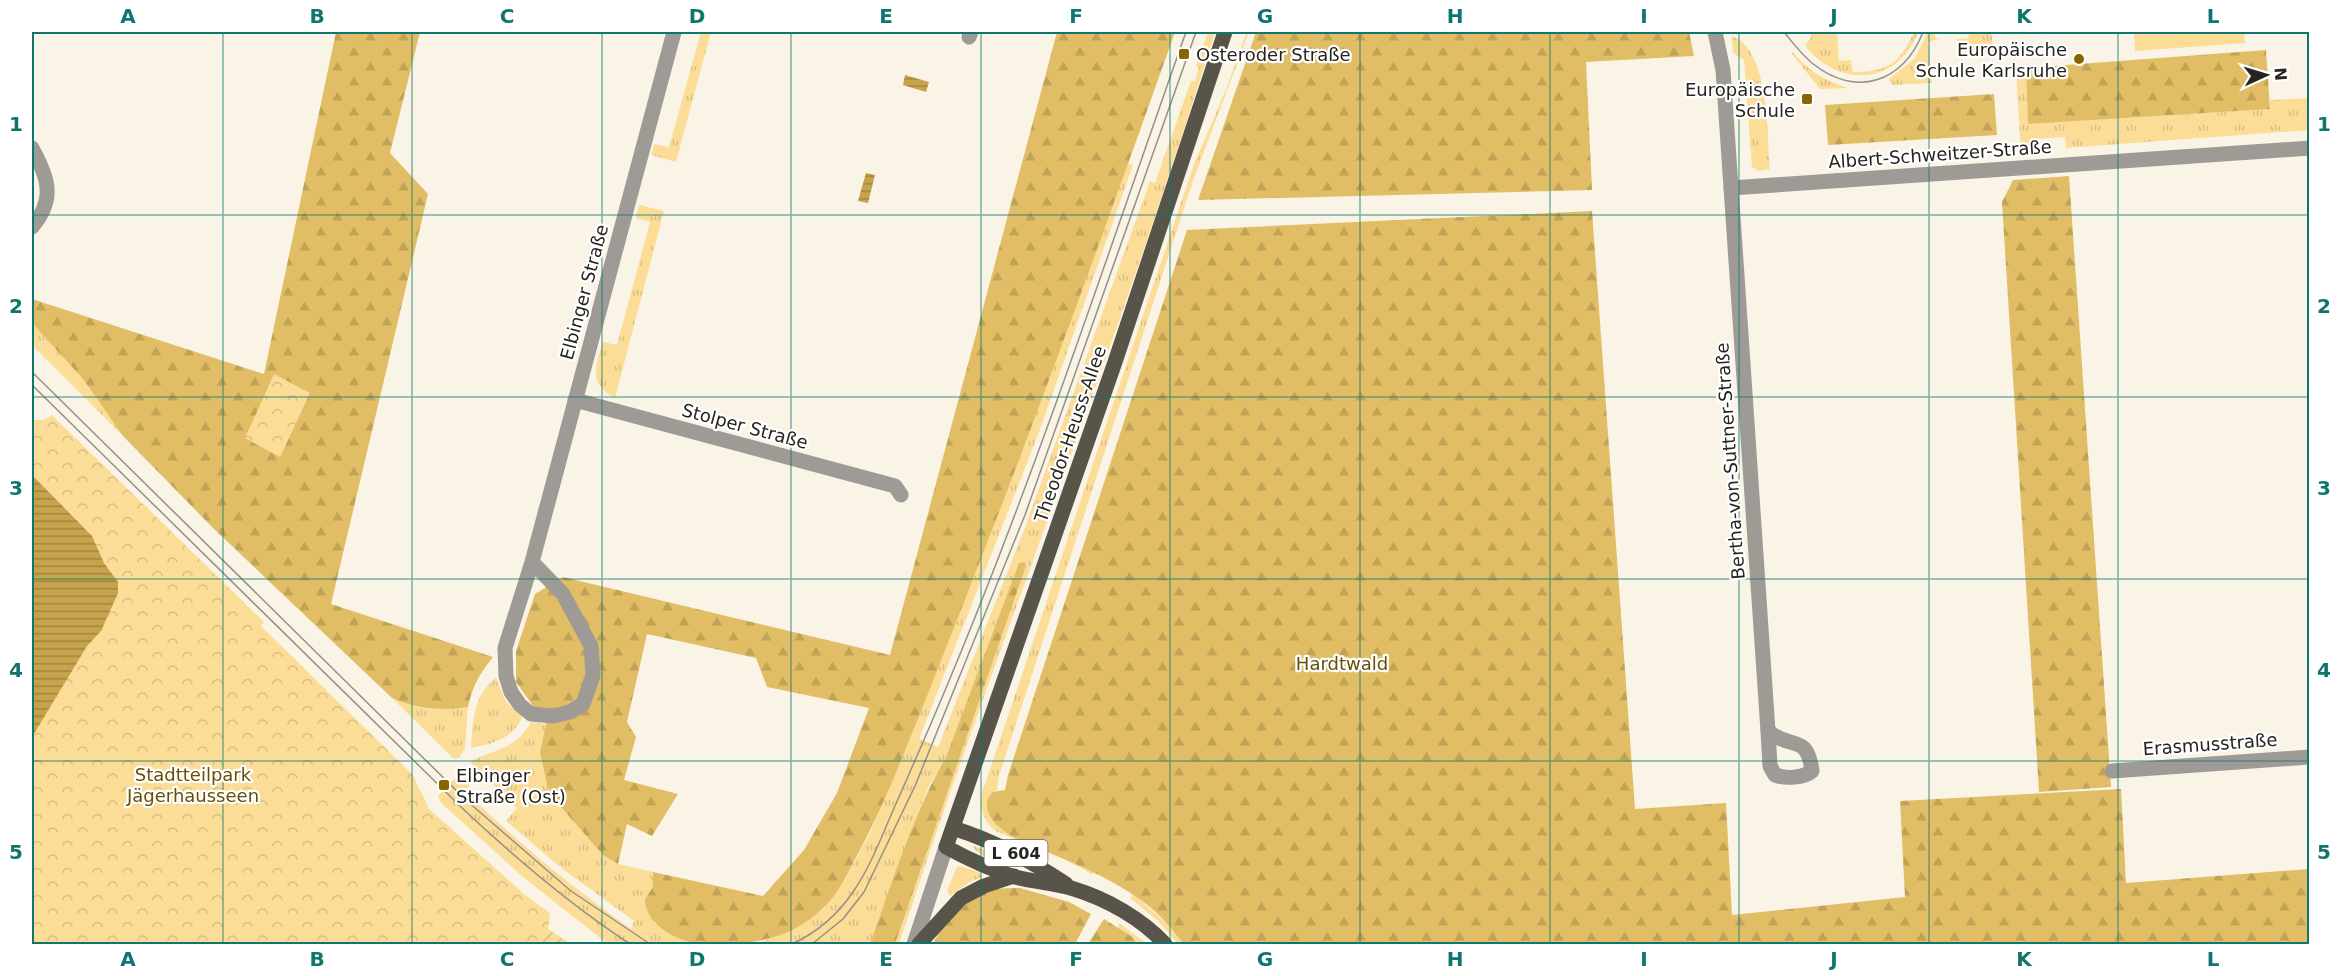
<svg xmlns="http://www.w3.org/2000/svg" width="2341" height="976" viewBox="0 0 2341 976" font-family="'DejaVu Sans',sans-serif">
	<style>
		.grass { fill: url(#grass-tufts) }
		.forest { fill: url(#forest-firs) }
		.park { fill: url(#park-crowns) }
		.garden { fill: url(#garden-furrows) }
		.pitch { fill: #fbdd97 }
		.water { fill: url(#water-rules) }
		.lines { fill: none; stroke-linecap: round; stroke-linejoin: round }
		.minor { stroke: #9e9b96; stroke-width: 15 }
		.major { stroke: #58544a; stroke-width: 15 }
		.tram { stroke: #959086; stroke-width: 1.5 }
		.grid { fill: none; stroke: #0f766e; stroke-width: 1.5; stroke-opacity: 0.55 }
		.poi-dot { fill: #856600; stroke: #fff; stroke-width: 2 }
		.labels { text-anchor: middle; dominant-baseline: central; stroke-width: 4.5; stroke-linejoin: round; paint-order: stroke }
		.shield { fill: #fff; stroke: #686662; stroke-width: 1.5 }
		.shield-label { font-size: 16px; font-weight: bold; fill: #27241f }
		.poi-label { font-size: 18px; fill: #27241f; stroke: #fff; text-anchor: end }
		.street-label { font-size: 18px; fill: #27241f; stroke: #fff }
		.park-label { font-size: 18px; fill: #674f08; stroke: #fff }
		.neatline { fill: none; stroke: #0f766e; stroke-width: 2 }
		.grid-label { font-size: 20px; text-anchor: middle; font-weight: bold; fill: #0f766e }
	</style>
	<defs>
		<pattern id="grass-tufts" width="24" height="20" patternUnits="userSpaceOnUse" patternTransform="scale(1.5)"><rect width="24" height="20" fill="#fbdd97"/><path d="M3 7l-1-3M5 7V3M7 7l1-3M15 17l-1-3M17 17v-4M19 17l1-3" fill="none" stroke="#d7be82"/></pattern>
		<pattern id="forest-firs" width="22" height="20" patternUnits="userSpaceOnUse" patternTransform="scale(1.5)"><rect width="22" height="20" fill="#e1be66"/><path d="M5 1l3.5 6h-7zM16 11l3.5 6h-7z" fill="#c1a358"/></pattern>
		<pattern id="park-crowns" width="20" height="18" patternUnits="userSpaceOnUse" patternTransform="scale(1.5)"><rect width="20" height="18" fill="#fbdd97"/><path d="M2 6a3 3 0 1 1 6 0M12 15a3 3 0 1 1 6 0" fill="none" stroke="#d7be82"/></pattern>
		<pattern id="garden-furrows" width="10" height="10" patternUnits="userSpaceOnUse" patternTransform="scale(1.5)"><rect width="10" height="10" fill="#fbdd97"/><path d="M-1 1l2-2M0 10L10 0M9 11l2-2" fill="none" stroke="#d7be82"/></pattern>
		<pattern id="water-rules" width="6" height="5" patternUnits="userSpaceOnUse" patternTransform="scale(1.5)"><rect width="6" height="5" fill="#c7a44c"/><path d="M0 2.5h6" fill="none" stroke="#a2853f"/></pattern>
	</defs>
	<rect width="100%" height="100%" fill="#faf4e6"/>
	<g class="grass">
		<polygon points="701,32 711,32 676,162 651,155 654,144 669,147"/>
		<path d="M1208 32H1215C1120 340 999 638 899 944H895L1026 566 1025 562 988 647 946 757 929 786 913 825 870 944H746L764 941 823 909 845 879 871 831 911 736 1070 322 1128 163 1133 165 1038 435 919 739 938 747 1024 530 1150 181 1155 183 1191 81H1195L1199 68 1196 66Z"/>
		<path d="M1247 32H1249L1193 181 1009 745 999 776 997 791 993 792 987 808C996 838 1066 860 1094 872L1092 875 1082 868 996 831C984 822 980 811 981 796L1193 167 1226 89Z"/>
		<path d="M1812 32H1837L1839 61 1851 60 1853 72C1888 72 1900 63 1914 32H1918C1899 85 1837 89 1805 45L1811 38Z"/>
		<polygon points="1928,32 1935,32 1935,38 1939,39 1928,42 1932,83 1892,85 1889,79 1915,58"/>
		<polygon points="1968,32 1992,32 1992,46 1996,46 1993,53 1973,56 1959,52 1957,39 1969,38"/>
		<path d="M1732 36C1770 50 1767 135 1770 169L1759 171 1752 167 1744 60 1733 53Z"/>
		<path d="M1793 52C1809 71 1824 80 1848 88L1820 89 1792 54Z"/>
		<polygon points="2026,68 2028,124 2270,109 2270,100 2309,98 2309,130 2066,148 2065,137 2036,139 2036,154 2021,154 2016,69"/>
		<path d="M639 205 664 211 615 398C587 383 596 366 603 342L617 345 650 222 636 218Z"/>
		<polygon points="32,323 83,379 123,436 32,345"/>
		<path d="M496 678 506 702 522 717C514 738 492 744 471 748 473 722 473 695 496 678Z"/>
		<path d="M392 698C417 709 441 711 468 707L465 749 459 758 454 759Z"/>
		<path d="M531 722 546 724 540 752 603 855 618 864 653 872V887L645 899 655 923 685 941 702 944H608L523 877 441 803 438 796 463 770 470 777 469 786 465 791C517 842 572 887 631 929L634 921 564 870 506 821 517 808 470 762C496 748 516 750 531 722Z"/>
		<path d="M972 845 1010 862 1016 867C1003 865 977 857 972 845Z"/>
		<polygon points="960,866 981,873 982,877 968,883 950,896 947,891 957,867"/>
		<polygon points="1133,894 1166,923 1184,944 1178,944 1158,921 1130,898"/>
		<polygon points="1119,923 1147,944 1137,944 1131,936 1118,928"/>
	</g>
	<g class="forest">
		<path d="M336 32H420L390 153 428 194 331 604 493 657C480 673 472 687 468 707 441 711 417 709 392 698L213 528 123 436 83 379 32 323V299L264 374Z"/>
		<path d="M1057 32H1175C1097 253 1016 473 929 691 906 748 884 807 854 861 846 877 836 897 822 909 794 936 759 944 721 944 709 944 698 945 686 941 667 935 645 920 645 899L653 887V872L763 896 804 850 837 793 869 708 767 687 756 658 647 634 627 722 636 737 624 780 678 794 652 836 627 824 618 864 603 855 555 800 547 784 540 752 546 724 516 682V651L535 594 563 577 890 655Z"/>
		<polygon points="1256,32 1689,32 1694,56 1586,62 1592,190 1198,200"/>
		<polygon points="2266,50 2270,109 2028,124 2026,68"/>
		<polygon points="1994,94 1997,135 1828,145 1825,105"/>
		<polygon points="2069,176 2111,787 2039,792 2002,202 2013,180"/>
		<path d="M1592 211 1635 809 1726 803 1732 915 1905 897 1900 801 2121 789 2126 883 2309 869V944H1184C1172 930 1161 915 1146 904 1118 882 1085 868 1052 854 1034 846 1013 840 999 827 988 817 981 802 993 792L1005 790 1008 775 1187 230Z"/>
		<path d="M1025 562 1026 566 895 944H870C893 881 912 816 946 757L1019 563Z"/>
		<path d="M1020 888 1069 902 1091 914 1075 944H933C943 921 970 893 996 889 1004 888 1012 888 1020 888Z"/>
		<polygon points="1104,919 1131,936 1137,944 1088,944"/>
	</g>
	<g class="park">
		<polygon points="274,374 310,393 280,457 245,438"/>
		<path d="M52 415 264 622 261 626 414 776C417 788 425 796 428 808L525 895 550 913 548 929 539 944H32V420H44Z"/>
	</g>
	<polygon class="garden" points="548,929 571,944 539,944"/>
	<polygon class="pitch" points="2134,32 2244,32 2245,43 2135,51"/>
	<g class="water">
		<polygon points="905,75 929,82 926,92 903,85"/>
		<polygon points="866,173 875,175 868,203 858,201"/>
		<polygon points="32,475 92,536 104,563 118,582 118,593 101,631 87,646 32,737"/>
	</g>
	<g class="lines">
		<g class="minor">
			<polyline points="1715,32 1723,70 1768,731"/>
			<polyline points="969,37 971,32"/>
			<path d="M32 148C48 177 56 199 32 227"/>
			<polyline points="1731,188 2310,148"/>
			<polyline points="575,400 895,486 901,495"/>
			<polyline points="532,562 563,594 591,646 593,675 583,704 570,712 553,716 531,714 520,705 511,692 506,676 505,648 532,562 674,32"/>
			<path d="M1768 731C1791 751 1807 732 1812 771 1804 778 1785 779 1775 775L1770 766Z"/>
			<polyline points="2112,771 2310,757"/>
			<polyline points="914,944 946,847"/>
		</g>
		<g class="major">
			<path d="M953 828C994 841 1030 860 1066 884"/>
			<polyline points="919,944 961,898 984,886 1014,876"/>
			<path d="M1165 944C1142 919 1107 899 1074 889 1055 883 1034 882 1015 877 992 870 968 859 946 847L1115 362 1225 32"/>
		</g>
		<g class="tram">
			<path d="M1784 32C1793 43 1801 54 1812 63 1856 99 1904 82 1923 32"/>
			<polyline points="32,372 467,801 571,891 650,944"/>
			<path d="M32 385 461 807C514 857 569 904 630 944"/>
			<path d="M792 944C816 933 838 914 853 892 871 866 882 835 895 806 914 763 933 720 951 676 1039 465 1110 247 1186 32"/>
			<polyline points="812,944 843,919 864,892 915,786 1025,515 1196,32"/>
		</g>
	</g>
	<path class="grid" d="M223 32V944M412 32V944M602 32V944M791 32V944M981 32V944M1170 32V944M1360 32V944M1550 32V944M1739 32V944M1929 32V944M2118 32V944M32 215H2310M32 397H2310M32 579H2310M32 761H2310"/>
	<g class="poi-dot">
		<rect x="1178" y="48" width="12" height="12" rx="3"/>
		<circle cx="2079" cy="59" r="6"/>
		<rect x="1801" y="93" width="12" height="12" rx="3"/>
		<rect x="438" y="779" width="12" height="12" rx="3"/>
	</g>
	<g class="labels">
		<rect class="shield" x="984.5" y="840" width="63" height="26" rx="4.5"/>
		<g class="shield-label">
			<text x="1016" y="853">L 604</text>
		</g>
		<g class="poi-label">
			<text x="2067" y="49">Europäische<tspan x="2067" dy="21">Schule Karlsruhe</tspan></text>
			<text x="1196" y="54" text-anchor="start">Osteroder Straße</text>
			<text x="1795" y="89">Europäische<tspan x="1795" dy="21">Schule</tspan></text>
			<text x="456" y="775" text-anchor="start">Elbinger<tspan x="456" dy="21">Straße (Ost)</tspan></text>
		</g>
		<g class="street-label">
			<text transform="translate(1940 154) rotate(-4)">Albert-Schweitzer-Straße</text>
			<text transform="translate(584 292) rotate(-75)">Elbinger Straße</text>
			<text transform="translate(745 426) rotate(15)">Stolper Straße</text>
			<text transform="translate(1070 434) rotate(-71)">Theodor-Heuss-Allee</text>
			<text transform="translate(1730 461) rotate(-94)">Bertha-von-Suttner-Straße</text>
			<text transform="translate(2210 744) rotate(-4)">Erasmusstraße</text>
		</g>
		<g class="park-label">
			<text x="1342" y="663">Hardtwald</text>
			<text x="193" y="774">Stadtteilpark<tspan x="193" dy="21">Jägerhausseen</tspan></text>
		</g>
	</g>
	<rect width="2341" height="976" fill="none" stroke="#ffffff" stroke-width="66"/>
	<g transform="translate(2266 75) rotate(86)" stroke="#ffffff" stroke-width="4.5" paint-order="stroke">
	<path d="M0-4.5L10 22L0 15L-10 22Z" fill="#27241f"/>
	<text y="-9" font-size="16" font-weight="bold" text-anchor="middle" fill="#27241f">N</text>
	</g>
	<rect x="33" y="33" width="2275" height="910" class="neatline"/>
	<g class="grid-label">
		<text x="128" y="23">A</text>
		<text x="317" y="23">B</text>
		<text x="507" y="23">C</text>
		<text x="697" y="23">D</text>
		<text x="886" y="23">E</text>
		<text x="1076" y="23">F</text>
		<text x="1265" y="23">G</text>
		<text x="1455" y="23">H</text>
		<text x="1644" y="23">I</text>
		<text x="1834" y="23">J</text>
		<text x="2024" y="23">K</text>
		<text x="2213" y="23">L</text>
		<text x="16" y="131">1</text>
		<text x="2324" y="131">1</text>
		<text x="16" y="313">2</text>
		<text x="2324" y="313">2</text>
		<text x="16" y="495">3</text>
		<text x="2324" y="495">3</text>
		<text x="16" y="677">4</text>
		<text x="2324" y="677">4</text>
		<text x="16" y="859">5</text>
		<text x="2324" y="859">5</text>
		<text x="128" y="966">A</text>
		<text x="317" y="966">B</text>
		<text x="507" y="966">C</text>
		<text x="697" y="966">D</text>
		<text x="886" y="966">E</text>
		<text x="1076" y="966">F</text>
		<text x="1265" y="966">G</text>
		<text x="1455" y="966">H</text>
		<text x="1644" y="966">I</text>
		<text x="1834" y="966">J</text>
		<text x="2024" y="966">K</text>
		<text x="2213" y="966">L</text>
	</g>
</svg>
